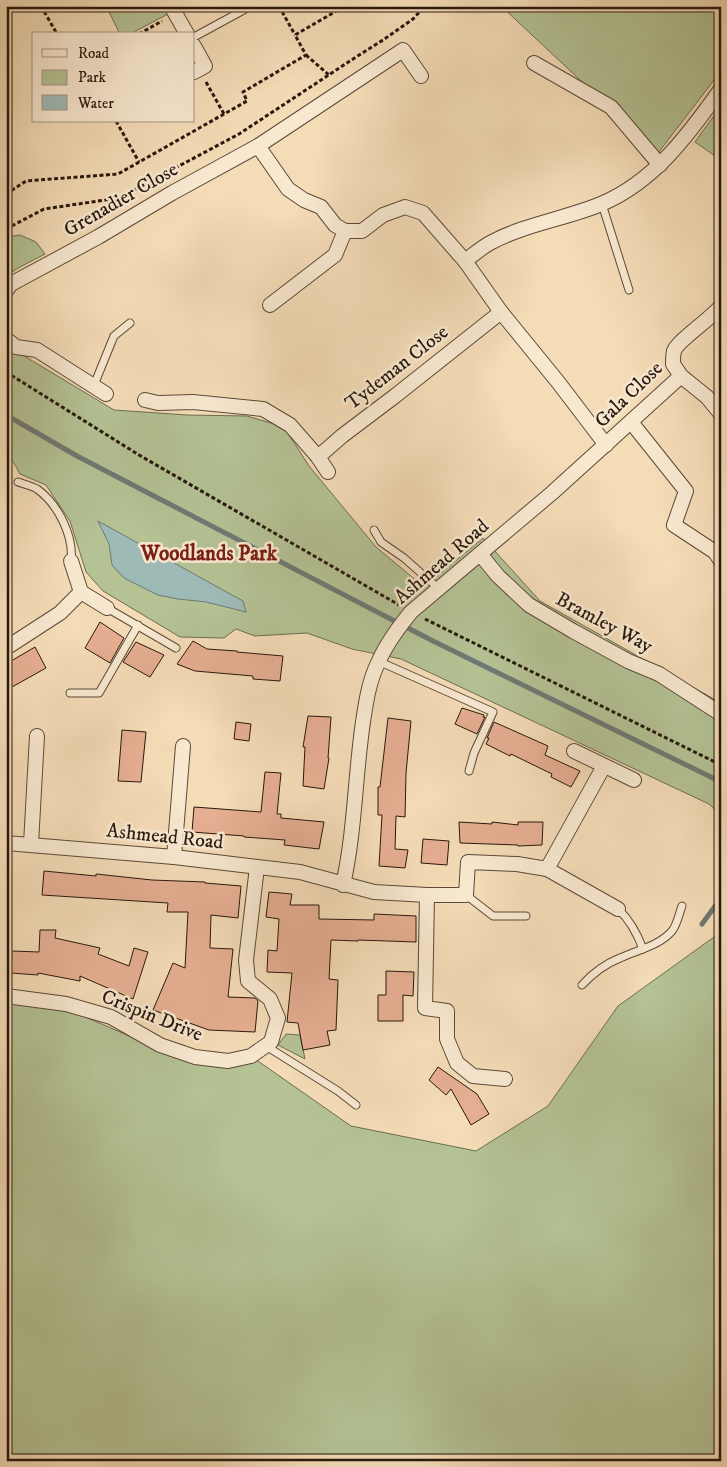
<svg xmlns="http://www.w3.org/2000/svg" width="727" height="1467" viewBox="0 0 727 1467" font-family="'IM FELL DW Pica',serif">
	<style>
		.green { fill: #b4c294; stroke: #6e6d51 }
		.water { fill: #9ebab7; stroke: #6f7973 }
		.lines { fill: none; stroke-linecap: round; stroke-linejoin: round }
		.stream { stroke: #6f7973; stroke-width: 5 }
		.building { fill: #e6ae92; stroke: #28180e }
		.service-casing { stroke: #5b4938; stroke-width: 9 }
		.minor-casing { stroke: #5b4938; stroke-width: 16 }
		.path { stroke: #28180e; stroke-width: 3; stroke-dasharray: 4 2.5; stroke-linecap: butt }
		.service { stroke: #f8e8d0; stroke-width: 7 }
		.minor { stroke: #f8e8d0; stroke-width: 14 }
		.labels { text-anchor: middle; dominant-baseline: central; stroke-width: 5; stroke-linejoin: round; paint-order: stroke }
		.street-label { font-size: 20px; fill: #28180e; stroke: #f8e8d0 }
		.neighbourhood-label { font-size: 21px; font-weight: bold; fill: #7a1f14; stroke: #f8e8d0 }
	</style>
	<rect width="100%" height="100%" fill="#f4dcb7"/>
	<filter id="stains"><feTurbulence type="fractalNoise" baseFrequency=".004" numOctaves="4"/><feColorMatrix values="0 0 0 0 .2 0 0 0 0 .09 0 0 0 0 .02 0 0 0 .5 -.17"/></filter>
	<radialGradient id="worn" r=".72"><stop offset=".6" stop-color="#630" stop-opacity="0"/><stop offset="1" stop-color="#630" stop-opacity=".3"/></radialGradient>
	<g class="green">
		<polygon points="106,6 164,6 168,14 130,34 120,34"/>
		<polygon points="501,6 721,6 721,71 658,153"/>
		<polygon points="721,106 721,160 695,142"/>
		<polygon points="20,235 36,242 45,254 18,268 6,276 6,237"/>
		<polygon points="6,345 114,410 187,415 247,416 284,427 309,466 376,547 424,587 483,538 540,601 721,703 721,815 709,804 401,659 352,649 307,633 255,636 236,629 224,638 180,637 103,591 86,572 70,521 46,485 20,474 6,449"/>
		<polygon points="721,932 721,1461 6,1461 6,1002 65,1008 175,1056 255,1059 351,1126 476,1151 548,1106 618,1006"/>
		<polygon points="286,1034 300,1035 305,1059 278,1045"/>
	</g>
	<polygon class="water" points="98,521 243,601 246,612 206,602 178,599 158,595 124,578 112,565 109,544"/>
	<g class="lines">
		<g class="stream">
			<polyline points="6,415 77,456 433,641 721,782"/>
			<polyline points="702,924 721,898"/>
		</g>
	</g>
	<g class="building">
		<polygon points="100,622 124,638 110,663 85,648"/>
		<polygon points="193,641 207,649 237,651 237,652 283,656 280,681 253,679 253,676 195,671 177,664"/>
		<polygon points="136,642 164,655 150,677 123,662"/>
		<polygon points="35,647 46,668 12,687 6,677 6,664"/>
		<polygon points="462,708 484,715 483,717 485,717 477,734 455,724"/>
		<polygon points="308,716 331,717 328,758 329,758 324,789 303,786 305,747 303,747"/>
		<polygon points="388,718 411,721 406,773 405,817 396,816 395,849 408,850 405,868 379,866 382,815 378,815 378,787 380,787"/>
		<polygon points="236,722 251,724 249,741 234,739"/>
		<polygon points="494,722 548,746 545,755 580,771 571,787 551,777 552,774 511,754 510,756 486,744 489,738 487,738"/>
		<polygon points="122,730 146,732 141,782 118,781"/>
		<polygon points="265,772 281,773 277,814 281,814 281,818 324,822 319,849 284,845 285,840 244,837 244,836 192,832 194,807 261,812"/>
		<polygon points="459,822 492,824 492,822 518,825 518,822 543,822 542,845 518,846 518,845 460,843"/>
		<polygon points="423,839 449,841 447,865 421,863"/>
		<polygon points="44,871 96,876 96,874 152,880 205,882 205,883 241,886 238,918 211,915 210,948 233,949 228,997 255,998 258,1001 255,1032 209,1030 153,1010 173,963 185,968 188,912 167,912 168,903 42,895"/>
		<polygon points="269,892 292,894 290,905 319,905 319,919 374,920 374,914 416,916 416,942 358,940 358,941 331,940 329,979 338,980 336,1030 327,1031 330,1045 303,1050 298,1023 287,1022 292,973 267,972 268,950 277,951 279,919 266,917"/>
		<polygon points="40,930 56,930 55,938 100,948 98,954 129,966 134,948 148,952 133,999 80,976 80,981 38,973 38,975 11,973 12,951 39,952"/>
		<polygon points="386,971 414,972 413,996 403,995 403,1021 378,1021 378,995 386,995"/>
		<polygon points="438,1067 477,1094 489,1114 471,1125 451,1089 446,1095 429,1080"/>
	</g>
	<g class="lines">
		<g class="service-casing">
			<g id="service">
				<polyline points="194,37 251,6"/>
				<polyline points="602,204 629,290"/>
				<polyline points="94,385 114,336 130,323"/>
				<path d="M18 482C24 484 32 486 37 489 58 504 74 536 71 561"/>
				<polyline points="374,530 381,542 404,558 438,588"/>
				<polyline points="107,608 176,648"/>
				<polyline points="378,661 493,712 474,753 469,771"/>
				<polyline points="70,693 99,693 138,625"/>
				<polyline points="466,895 493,916 526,916"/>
				<path d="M618 909C630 920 637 933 643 949"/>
				<path d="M582 985C593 973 605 964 620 958 637 950 659 946 672 931 677 925 679 914 682 906"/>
				<polyline points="266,1046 338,1091 356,1105"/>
			</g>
		</g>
		<g class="minor-casing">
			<g id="minor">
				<polyline points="171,6 187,34"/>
				<polyline points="194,46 205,66 194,72"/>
				<polyline points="534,63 611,107 660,165"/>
				<polyline points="258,146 288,189 304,200 321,207 335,225 345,231 362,231 383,215 405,207 423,213 465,261 501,312 558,382 606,445"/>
				<path d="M465 261C473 255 481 248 490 243 525 224 565 219 601 204 654 182 689 134 721 89"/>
				<polyline points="6,291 11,284 98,237 172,193 258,146 403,50 421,76"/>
				<polyline points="270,305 335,255 345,231"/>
				<path d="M721 306C712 318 677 341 674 351 673 355 673 360 673 364L681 376 707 397 721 414"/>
				<polyline points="6,339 16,347 37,350 106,394"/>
				<polyline points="145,400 158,403 193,402 263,409 290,425 318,457 328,472"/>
				<polyline points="631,422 686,491 674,525 715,552 721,561"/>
				<polyline points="318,457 342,436 395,396 501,312"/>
				<polyline points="480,554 498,576 529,605 573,631 628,661 659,674 721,714"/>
				<polyline points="71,561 81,592 107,608"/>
				<polyline points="6,648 60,613 81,592"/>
				<polyline points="574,751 634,780"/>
				<polyline points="6,843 174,857 300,872 374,892 427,895 466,895 468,862 517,864 547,869 618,909"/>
				<polyline points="31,844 37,736"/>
				<polyline points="174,857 183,746"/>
				<polyline points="547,869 604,766"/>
				<path d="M343 885C355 831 355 776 363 722 366 702 369 681 378 663 386 644 398 628 411 612L552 493 681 376"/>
				<polyline points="427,895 425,1008 447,1011 447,1039 457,1063 473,1076 505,1079"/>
				<polyline points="6,996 66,1004 111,1017 160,1045 195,1057 228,1061 251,1056 271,1042 278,1018 270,999 248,981 246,960 257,867"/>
			</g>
		</g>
		<g class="path">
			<polyline points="41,6 57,34"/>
			<polyline points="279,6 295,35"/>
			<polyline points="139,34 162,21"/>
			<polyline points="306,55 329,75"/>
			<polyline points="206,82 224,114"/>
			<polyline points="116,121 139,162"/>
			<polyline points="6,194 26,181 118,174 247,101 243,92 306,55 295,35 345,6"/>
			<polyline points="6,229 44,209 119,198 239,134 356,57 383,40 413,19 425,6"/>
			<polyline points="6,372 139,455 399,605"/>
			<polyline points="425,619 721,765"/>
		</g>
		<use href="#service" class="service"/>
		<use href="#minor" class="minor"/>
	</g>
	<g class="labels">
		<g class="street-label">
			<text transform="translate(121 200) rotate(-30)">Grenadier Close</text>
			<text transform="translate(397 368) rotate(-38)">Tydeman Close</text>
			<text transform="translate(629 395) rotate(-44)">Gala Close</text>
			<text transform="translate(442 562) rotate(-41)">Ashmead Road</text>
			<text transform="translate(604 623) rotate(28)">Bramley Way</text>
			<text transform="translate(165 837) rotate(6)">Ashmead Road</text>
			<text transform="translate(152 1016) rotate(22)">Crispin Drive</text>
		</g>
		<g class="neighbourhood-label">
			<text x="209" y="554">Woodlands Park</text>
		</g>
	</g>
	<rect width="727" height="1467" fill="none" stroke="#f4dcb7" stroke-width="25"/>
	<rect x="8" y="8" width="712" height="1452" fill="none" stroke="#28180e" stroke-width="2.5"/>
	<rect x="12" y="12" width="702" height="1442" fill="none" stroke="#28180e"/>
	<rect x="32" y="32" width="162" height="90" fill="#f8e8d0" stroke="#a59582"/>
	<rect x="42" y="49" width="25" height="8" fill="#f8e8d0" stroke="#a59582"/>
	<text x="78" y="58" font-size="15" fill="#28180e">Road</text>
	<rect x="42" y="70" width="25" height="15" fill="#b4c294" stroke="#a59582"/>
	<text x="78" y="82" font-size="15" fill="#28180e">Park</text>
	<rect x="42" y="95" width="25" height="15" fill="#9ebab7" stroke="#a59582"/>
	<text x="78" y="108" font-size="15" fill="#28180e">Water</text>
	<rect width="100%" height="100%" filter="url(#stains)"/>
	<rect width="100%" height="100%" fill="url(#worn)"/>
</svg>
